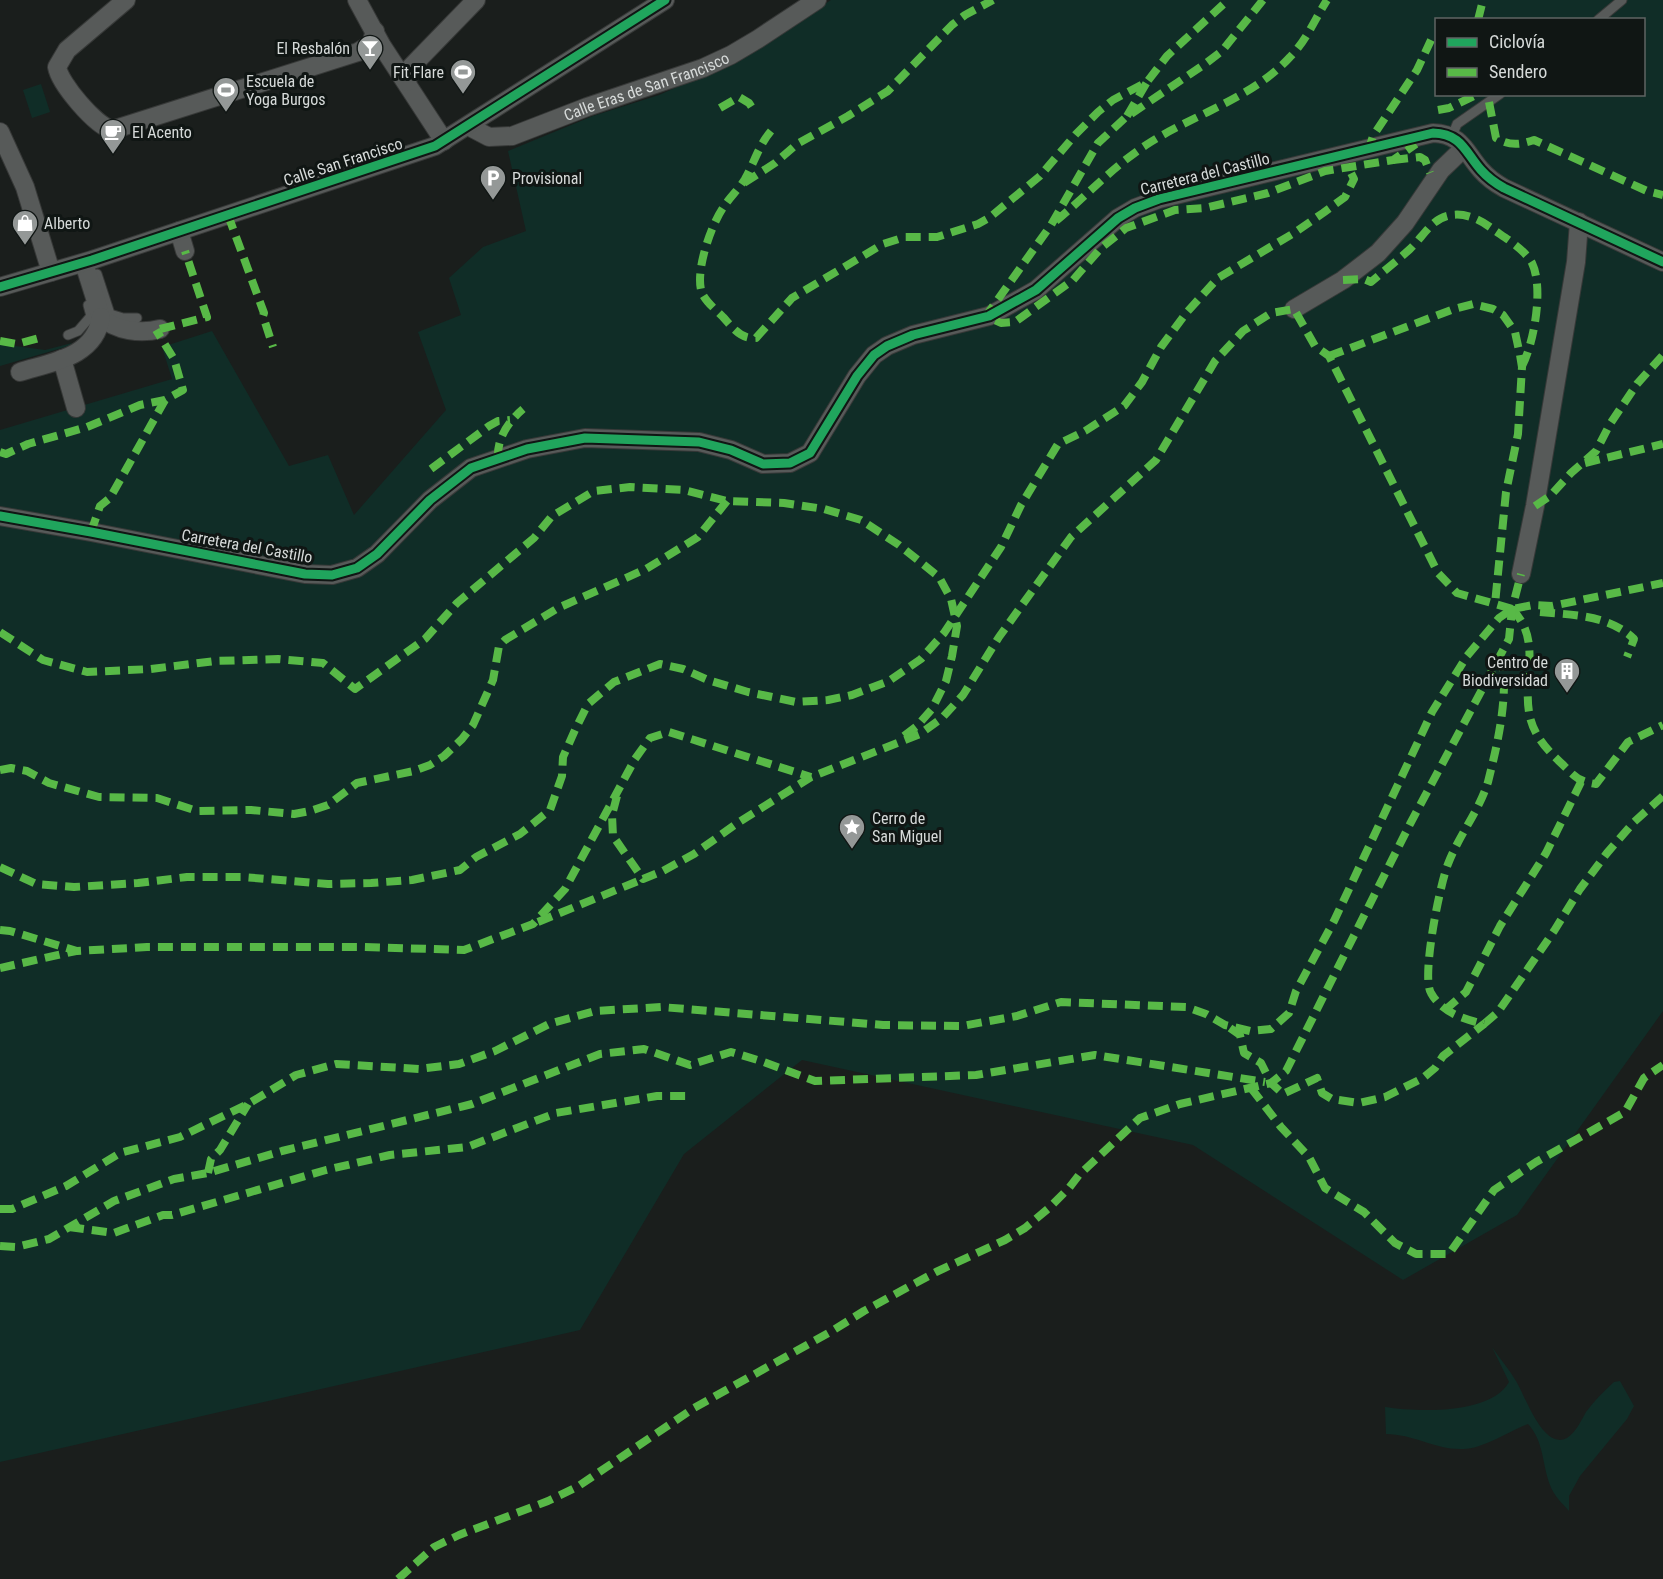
<svg xmlns="http://www.w3.org/2000/svg" width="1663" height="1579" viewBox="0 0 1663 1579" font-family="'Roboto Condensed',sans-serif">
	<style>
		.green { fill: #102d27; fill-rule: evenodd }
		.lines { fill: none; stroke-linecap: round; stroke-linejoin: round }
		.service-casing { stroke: #373938; stroke-width: 11 }
		.minor-casing { stroke: #373938; stroke-width: 20 }
		.service { stroke: #575a59; stroke-width: 9 }
		.minor { stroke: #575a59; stroke-width: 18 }
		.quiet { stroke: #58b947; stroke-width: 8; stroke-dasharray: 15 8; stroke-linecap: butt }
		.cycleway-casing { stroke: #101614; stroke-width: 13 }
		.cycleway { stroke: #20a55d; stroke-width: 9 }
		.labels { text-anchor: middle; dominant-baseline: central; stroke-width: 6; stroke-linejoin: round; paint-order: stroke }
		.poi-label { font-size: 16px; fill: #d6dad9; stroke: #101614; text-anchor: start }
		.street-label { font-size: 16px; fill: #d6dad9; stroke: #101614 }
	</style>
	<rect width="100%" height="100%" fill="#1a1e1c"/>
	<g class="green">
		<path d="M831 0H1663V1011L1517 1215 1403 1280 1193 1145 802 1060 684 1154 580 1330 0 1462V430L172 379 162 347 212 331 289 466 328 455 354 515 446 410 418 332 461 315 449 278 483 247 526 231 508 151 593 116 659 95 720 68 787 29ZM1436 20H1644V94H1436Z"/>
		<polygon points="41,84 50,112 32,118 23,90"/>
		<polygon points="72,343 69,346 0,366 0,344 45,350"/>
		<path d="M1492 1347C1500 1359 1509 1369 1516 1381 1525 1395 1543 1451 1567 1438 1576 1432 1581 1421 1586 1412 1594 1401 1604 1391 1614 1382L1620 1381 1634 1406 1627 1419 1580 1476 1569 1496V1511C1562 1503 1554 1496 1550 1485 1542 1464 1544 1441 1528 1424 1509 1431 1483 1449 1463 1449 1436 1450 1413 1434 1386 1434L1385 1407C1417 1412 1491 1415 1509 1382Z"/>
	</g>
	<g class="lines">
		<g class="service-casing">
			<g id="service">
				<polyline points="1598,20 1622,0"/>
				<polyline points="1452,136 1457,124 1500,94"/>
				<polyline points="97,274 110,314 123,318 137,318"/>
				<polyline points="68,335 78,331 91,316 88,305"/>
			</g>
		</g>
		<g class="minor-casing">
			<g id="minor">
				<path d="M126 0 67 50 57 67C60 84 95 125 112 130L358 52 371 44 375 31"/>
				<polyline points="357,0 382,46 444,141"/>
				<polyline points="407,82 410,68 476,0"/>
				<path id="s1" d="M468 126 489 137 512 136 587 107 703 68 731 55 758 39 817 0"/>
				<polyline points="0,132 25,187 51,272"/>
				<polyline points="179,231 185,251"/>
				<path d="M84 263 101 317C116 331 141 334 160 329"/>
				<polyline points="0,287 92,260 435,146 665,0"/>
				<polyline points="1294,309 1343,280 1378,253 1405,223 1441,170 1464,148"/>
				<polyline points="62,359 76,408"/>
				<path d="M20 372C52 362 95 357 101 317"/>
				<path d="M0 516 91 532 305 574 332 575 357 568 377 554 430 500 471 468 527 449 585 438 699 442 731 450 763 464 790 463 810 453 857 376 874 355 887 346 913 335 989 316 1036 290 1118 218 1135 208 1159 199 1433 133C1462 134 1465 152 1481 170 1488 178 1495 183 1504 188L1663 262"/>
				<polyline points="1521,574 1535,506 1576,262 1579,222"/>
			</g>
		</g>
		<use href="#service" class="service"/>
		<use href="#minor" class="minor"/>
		<g class="quiet">
			<polyline points="1263,0 1222,51 1205,64 1125,118 1098,143 1051,225 986,316 1001,323 1015,322 1073,280 1101,248 1126,228 1175,210 1205,208 1268,193 1325,171 1393,160 1416,144"/>
			<polyline points="1478,20 1483,0"/>
			<path d="M1489 102 1496 138C1510 146 1519 145 1534 140L1647 191 1663 195"/>
			<polyline points="720,108 739,97 749,103 755,112"/>
			<polyline points="1438,110 1449,108 1478,94"/>
			<polyline points="1127,116 1147,82"/>
			<path d="M771 131C759 145 754 163 745 179 739 189 731 196 725 205 712 222 694 272 702 293 706 302 716 310 723 317 733 328 740 339 756 338L792 298 883 244 905 237H937L978 224 989 218 1040 176 1076 134 1098 112 1113 100 1147 82 1167 56 1228 0"/>
			<polyline points="1368,152 1373,136 1417,70 1431,40"/>
			<polyline points="1393,160 1420,157 1425,160 1430,173"/>
			<polyline points="744,183 775,163 797,144 848,116 888,91 952,25 965,15 993,0"/>
			<polyline points="228,215 264,313 263,316 273,347"/>
			<path d="M1056 221C1086 196 1114 166 1146 145 1192 115 1253 98 1290 57 1306 41 1315 19 1327 0"/>
			<path d="M1343 280 1364 279 1371 282C1384 271 1398 260 1410 249 1422 238 1431 220 1447 216 1464 211 1481 220 1494 230 1507 239 1524 249 1532 263 1544 288 1534 343 1522 366"/>
			<polyline points="160,329 207,317 185,251"/>
			<polyline points="0,341 17,344 39,338"/>
			<polyline points="1329,356 1454,309 1473,304 1493,309 1503,315 1515,332 1520,355 1522,367 1518,434 1506,492 1495,604"/>
			<polyline points="0,452 6,454 28,444 87,427 140,405 165,400 183,390 174,359 156,330"/>
			<path d="M498 458C497 438 508 422 523 409"/>
			<polyline points="1585,463 1663,444"/>
			<polyline points="431,469 489,426 498,421 510,420"/>
			<polyline points="1535,506 1550,496 1571,473 1596,451 1610,424 1637,384 1663,355"/>
			<polyline points="91,532 100,506 110,498 165,400"/>
			<path d="M1512 609C1542 640 1523 675 1529 712 1532 733 1546 749 1561 763 1575 776 1576 781 1596 784L1628 742 1663 725"/>
			<path d="M1540 612C1574 615 1609 615 1634 639L1627 657"/>
			<polyline points="0,632 43,660 87,672 151,669 215,661 278,659 323,663 355,689 425,639 457,603 534,538 552,516 594,491 630,487 684,490 727,501 784,503 824,509 861,520 899,545 939,577 951,599 957,626 952,656 946,681 932,709 917,726 904,736"/>
			<path d="M1500 656C1502 665 1504 674 1504 683 1504 716 1496 750 1488 782 1479 811 1459 835 1448 864 1440 884 1421 977 1431 993 1442 1013 1464 1019 1484 1024L1498 1012 1554 931 1580 889 1607 853 1634 822 1663 796"/>
			<polyline points="0,770 11,768 27,771 49,783 99,797 157,798 197,811 251,810 294,814 310,811 328,805 357,783 414,771 430,765 444,756 462,739 473,725 493,680 499,646 505,640 558,608 646,569 698,537 727,501"/>
			<polyline points="617,796 612,815 613,836 643,879 663,871 694,854 736,824 811,777 920,734 942,718 963,695 999,637 1071,537 1156,460 1215,361 1243,331 1271,313 1294,309 1315,346 1329,356 1438,573 1457,593 1516,610"/>
			<polyline points="0,867 36,884 74,887 138,883 187,877 243,877 328,884 371,883 412,880 460,870 476,857 520,834 550,810 562,776 563,757 575,730 588,704 614,682 660,664 683,669 708,680 748,692 796,702 828,700 852,695 889,681 921,659 944,633 1001,547 1021,505 1058,444 1085,431 1124,406 1142,382 1161,347 1187,312 1218,278 1294,233 1323,213 1345,197 1354,179 1348,167"/>
			<polyline points="538,922 643,879"/>
			<polyline points="0,930 10,931 77,951 147,947 364,947 464,950 533,924 565,889 635,759 650,738 669,732 811,777"/>
			<polyline points="0,968 76,951"/>
			<polyline points="1445,1010 1466,992 1500,926 1546,853 1581,782"/>
			<polyline points="1230,1028 1240,1035 1244,1053 1261,1063 1271,1083 1283,1094 1317,1078 1322,1093 1332,1099 1359,1103 1385,1097 1423,1078 1435,1068 1443,1056 1484,1024"/>
			<polyline points="1251,1088 1281,1127 1309,1157 1325,1188 1364,1212 1395,1243 1416,1254 1449,1254 1494,1190 1536,1162 1625,1112 1644,1078 1663,1065"/>
			<polyline points="208,1173 211,1159 220,1150 248,1104"/>
			<polyline points="0,1209 12,1209 66,1186 120,1153 180,1137 248,1104 296,1075 336,1064 419,1069 459,1064 495,1051 549,1024 595,1011 661,1007 883,1025 962,1026 1017,1016 1061,1002 1186,1007 1206,1014 1225,1025 1250,1031 1271,1029 1289,1013 1296,991 1334,921 1432,712 1467,656 1499,618 1512,609 1533,605 1552,606 1663,583"/>
			<polyline points="69,1227 114,1233 163,1215 172,1215 326,1170 390,1155 467,1147 556,1113 657,1096 692,1096"/>
			<polyline points="0,1246 16,1247 49,1239 114,1201 174,1179 208,1173 282,1151 472,1104 600,1054 644,1049 690,1065 731,1052 761,1061 815,1081 976,1075 1095,1055 1265,1082"/>
			<polyline points="398,1579 434,1547 459,1535 548,1501 577,1487 694,1408 832,1331 864,1311 936,1272 1005,1240 1025,1228 1049,1208 1069,1188 1079,1175 1140,1118 1180,1104 1271,1083 1286,1071 1410,824 1509,639 1512,609 1521,574"/>
		</g>
		<g class="cycleway-casing">
			<g id="cycleway">
				<polyline points="0,287 92,260 435,146 665,0"/>
				<path d="M0 516 91 532 305 574 332 575 357 568 377 554 430 500 471 468 527 449 585 438 699 442 731 450 763 464 790 463 810 453 857 376 874 355 887 346 913 335 989 316 1036 290 1118 218 1135 208 1159 199 1433 133C1462 134 1465 152 1481 170 1488 178 1495 183 1504 188L1663 262"/>
			</g>
		</g>
		<use href="#cycleway" class="cycleway"/>
	</g>
	<defs>
		<g id="bar-pin" transform="scale(1.35)"><path d="M0 17L-7.5 6A9.5 9.5 0 1 1 7.5 6Z" fill="#949897" stroke="#101614"/><path d="M-6-5H6L.8 .8V4.5H3.5V6h-7V4.5H-.8V.8Z" fill="#fff"/></g>
		<g id="stadium-pin" transform="scale(1.35)"><path d="M0 17L-7.5 6A9.5 9.5 0 1 1 7.5 6Z" fill="#949897" stroke="#101614"/><path d="M0-5a6.5 5 0 1 0 0 10a6.5 5 0 1 0 0-10ZM-3.5-1.8h7v3.6h-7Z" fill="#fff"/></g>
		<g id="cafe-pin" transform="scale(1.35)"><path d="M0 17L-7.5 6A9.5 9.5 0 1 1 7.5 6Z" fill="#949897" stroke="#101614"/><path d="M-5.5-4.5H6V0H3Q3 3.5 0 3.5H-2.5Q-5.5 3.5-5.5 0ZM3-3.2v2h1.7v-2ZM-6 4.5H4V6H-6Z" fill="#fff"/></g>
		<g id="parking-pin" transform="scale(1.35)"><path d="M0 17L-7.5 6A9.5 9.5 0 1 1 7.5 6Z" fill="#949897" stroke="#101614"/><path d="M-3.5-5.5H1a3.5 3.5 0 0 1 0 7H-1V5.5H-3.5ZM-1-3.4V-.6H.8a1.4 1.4 0 0 0 0-2.8Z" fill="#fff"/></g>
		<g id="shop-pin" transform="scale(1.35)"><path d="M0 17L-7.5 6A9.5 9.5 0 1 1 7.5 6Z" fill="#949897" stroke="#101614"/><path d="M-5-2.5h2.3a2.7 3.5 0 0 1 5.4 0H5L5.5 6h-11ZM-1.5-2.5h3a1.5 2.3 0 0 0-3 0Z" fill="#fff"/></g>
		<g id="building-pin" transform="scale(1.35)"><path d="M0 17L-7.5 6A9.5 9.5 0 1 1 7.5 6Z" fill="#949897" stroke="#101614"/><path d="M-4-6H4V6H1V3H-1V6H-4ZM-2.5-4.3h1.7v1.8h-1.7ZM.8-4.3h1.7v1.8H.8ZM-2.5-1h1.7V.8h-1.7ZM.8-1h1.7V.8H.8Z" fill="#fff"/></g>
		<g id="sight-pin" transform="scale(1.35)"><path d="M0 17L-7.5 6A9.5 9.5 0 1 1 7.5 6Z" fill="#949897" stroke="#101614"/><path d="M0-6L1.8-2.2L6-1.7L2.9 1.2L3.7 5.4L0 3.3L-3.7 5.4L-2.9 1.2L-6-1.7L-1.8-2.2Z" fill="#fff"/></g>
	</defs>
	<g fill-rule="evenodd">
		<use href="#bar-pin" x="370" y="48"/>
		<use href="#stadium-pin" x="463" y="72"/>
		<use href="#stadium-pin" x="226" y="90"/>
		<use href="#cafe-pin" x="113" y="132"/>
		<use href="#parking-pin" x="493" y="178"/>
		<use href="#shop-pin" x="25" y="223"/>
		<use href="#building-pin" x="1567" y="671"/>
		<use href="#sight-pin" x="852" y="827"/>
	</g>
	<g class="labels">
		<g class="poi-label">
			<text x="350" y="48" text-anchor="end">El Resbalón</text>
			<text x="444" y="72" text-anchor="end">Fit Flare</text>
			<text x="246" y="81">Escuela de<tspan x="246" dy="18">Yoga Burgos</tspan></text>
			<text x="132" y="132">El Acento</text>
			<text x="512" y="178">Provisional</text>
			<text x="44" y="223">Alberto</text>
			<text x="1548" y="662" text-anchor="end">Centro de<tspan x="1548" dy="18">Biodiversidad</tspan></text>
			<text x="872" y="818">Cerro de<tspan x="872" dy="18">San Miguel</tspan></text>
		</g>
		<g class="street-label">
			<text stroke="none"><textPath href="#s1" startOffset="190">Calle Eras de San Francisco</textPath></text>
			<text transform="translate(343 162) rotate(-18)">Calle San Francisco</text>
			<text transform="translate(1205 174) rotate(-14)">Carretera del Castillo</text>
			<text transform="translate(247 546) rotate(10)">Carretera del Castillo</text>
		</g>
	</g>
	<rect x="1435" y="18" width="210" height="78" fill="#101614" stroke="#5f6463" stroke-width="1.5"/>
	<rect x="1447" y="38" width="30" height="9" fill="#20a55d" stroke="#5f6463" stroke-width="1.5"/>
	<text x="1489" y="48" font-size="18" fill="#d6dad9">Ciclovía</text>
	<rect x="1447" y="68" width="30" height="9" fill="#58b947" stroke="#5f6463" stroke-width="1.5"/>
	<text x="1489" y="78" font-size="18" fill="#d6dad9">Sendero</text>
</svg>
